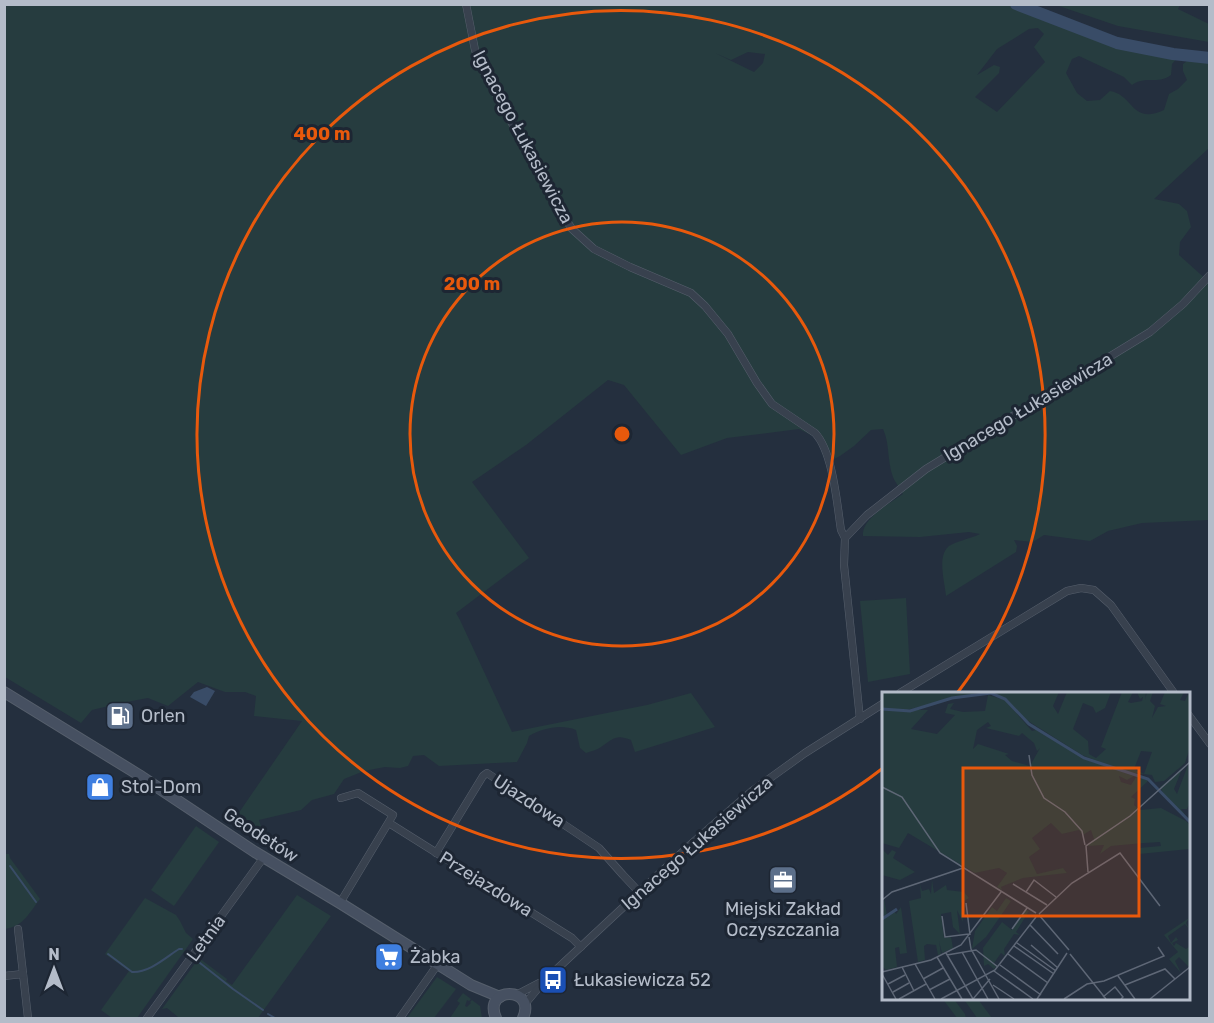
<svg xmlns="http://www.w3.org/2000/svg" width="1214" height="1023" viewBox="0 0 1214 1023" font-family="Rubik,sans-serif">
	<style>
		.green { fill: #263c3f; fill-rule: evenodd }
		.water { fill: #394c67 }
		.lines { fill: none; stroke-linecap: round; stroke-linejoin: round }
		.stream { stroke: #394c67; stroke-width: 2 }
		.river { stroke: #394c67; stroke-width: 12 }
		.street-casing { stroke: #565f6c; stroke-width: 8 }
		.secondary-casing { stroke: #565f6c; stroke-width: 12 }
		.street { stroke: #38414e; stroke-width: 7 }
		.secondary { stroke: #465061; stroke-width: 10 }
		.ring { fill: none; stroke: #e8590c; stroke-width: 3 }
		.labels { text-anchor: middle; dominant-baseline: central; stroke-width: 6; stroke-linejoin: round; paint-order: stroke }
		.street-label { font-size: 18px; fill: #b4bcc9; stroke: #1d2633 }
		.poi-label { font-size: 18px; fill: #b4bcc9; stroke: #1d2633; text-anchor: start }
		.inset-river { fill: none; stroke: #394c67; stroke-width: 3 }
		.inset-road { fill: none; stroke: #5e6776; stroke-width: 1.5 }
		.view { fill: #e8590c; fill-opacity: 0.15; stroke: #e8590c; stroke-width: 3 }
		.inset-edge { fill: none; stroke: #b4bcc9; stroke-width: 3 }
		.centre { fill: #e8590c; stroke: #1d2633; stroke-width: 3 }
		.ring-label { font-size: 18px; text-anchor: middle; font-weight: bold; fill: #e8590c; stroke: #1d2633; stroke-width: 6; stroke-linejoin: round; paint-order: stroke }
	</style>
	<rect width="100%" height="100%" fill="#242f3e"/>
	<g class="green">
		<path d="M5 5H1009L1111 44 1126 48 1178 57 1172 64 1171 75C1157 85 1146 75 1132 85L1124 77 1079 56 1072 59 1066 73 1077 93 1087 101 1100 100 1110 91C1134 95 1131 125 1164 110L1169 94 1178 89 1187 80 1183 71V64L1190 59 1209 62V148L1154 199 1179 204 1187 211 1191 227 1180 242 1179 255 1209 282V520L1142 523 1108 531 1090 541 1044 535 1033 542 1014 540 1017 546 1016 552 946 596C945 583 937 557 948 547 953 542 973 538 980 534L969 532 920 537 863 536C861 519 890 503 903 494 900 488 895 482 893 477 887 461 890 444 883 429L871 430 854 446 840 456 826 463 819 443 815 437 799 429 727 438 681 455 624 385 608 380 526 445 472 482 529 558 456 613 460 620 512 732 647 705 691 693 715 727 635 752 631 740C616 734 613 739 601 747 597 750 591 751 586 753L580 748 576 730C561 724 543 728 529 736L527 743 517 762 439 766 424 755 413 756 408 766 400 768 385 767 364 771 344 779 334 794 312 800 301 810 259 820 266 842 235 823 238 814 302 721 254 716 256 696 245 692H225L198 682 168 706 148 698 121 703 92 710 81 723 5 677ZM1038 28 1044 34 1034 47 1045 62 997 112 975 97 999 73 1000 67 994 65 977 75 997 49 1029 29ZM748 52 765 54 763 63 754 72 715 53 731 60Z"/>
		<polygon points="1056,5 1180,5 1178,9 1209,24 1209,42 1118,26"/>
		<polygon points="906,598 910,674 868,682 860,601"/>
		<polygon points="196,826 219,842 174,906 151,890"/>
		<path d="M5 854H9L10 858 40 899C29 913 24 926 5 929Z"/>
		<polygon points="297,895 331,916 258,1018 177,1018 178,1017 167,1008 162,1009 199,958 227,979 226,981 232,985"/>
		<polygon points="145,898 176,915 180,921 186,933 193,939 137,1018 112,1018 101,1010 129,971 105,954"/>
		<polygon points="437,977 456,989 434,1018 407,1018"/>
		<polygon points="463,993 471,999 469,1001 467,1000 465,1006 467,1007 471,1003 470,1002 472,1000 480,1006 482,1018 450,1018 460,1003 457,1001"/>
		<polygon points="942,998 953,998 965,1014 966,1018 957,1018"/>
		<polygon points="963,998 977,998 992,1018 977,1018"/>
	</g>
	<polygon class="water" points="207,687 215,691 206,706 190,697 194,692"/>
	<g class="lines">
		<g class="stream">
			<polyline points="10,866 36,902"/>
			<path d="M108 954 132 972C149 973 165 958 179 949H182"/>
			<polyline points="200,963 233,989 263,1010"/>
			<polyline points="268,1014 275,1018"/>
		</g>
		<polyline class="river" points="1016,4 1117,43 1173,54 1210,58"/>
		<g class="street-casing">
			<g id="street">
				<path d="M466 4 475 50 485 74 559 209 572 229 594 249 630 267 691 293 705 306 728 334 757 383 772 404 815 433C833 452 837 504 841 530L845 538"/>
				<polyline points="900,693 1067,591 1081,588 1094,590 1111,605 1174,693"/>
				<polyline points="1188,714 1210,744"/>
				<polyline points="860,719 844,565 845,538 867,515 926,469 1150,332 1183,304 1210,275"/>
				<polyline points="389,823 572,938 581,947"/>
				<polyline points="436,853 483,776 487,773 599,848 623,875 639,892"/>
				<polyline points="340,903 393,815 358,793 341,798"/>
				<polyline points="18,929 28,1018"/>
				<polyline points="4,976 23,974"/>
				<polyline points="516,995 539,983"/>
				<polyline points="525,1004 544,981 690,845 752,791 805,753 884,703"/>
				<polyline points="147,1018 264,857"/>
				<polyline points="400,1018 438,964"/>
			</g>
		</g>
		<g class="secondary-casing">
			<g id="secondary">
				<polyline points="4,692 139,775 255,852 340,903 471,985 500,997"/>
				<path d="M496 1018C482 986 537 986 523 1018"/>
			</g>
		</g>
		<use href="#street" class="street"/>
		<use href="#secondary" class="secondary"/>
	</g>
	<g class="ring">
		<circle cx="622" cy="434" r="212"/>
		<path d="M883 768A424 424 0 1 1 958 692"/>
	</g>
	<defs>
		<g id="fuel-square" transform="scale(1.5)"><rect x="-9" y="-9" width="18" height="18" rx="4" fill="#5c6f8a" stroke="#1d2633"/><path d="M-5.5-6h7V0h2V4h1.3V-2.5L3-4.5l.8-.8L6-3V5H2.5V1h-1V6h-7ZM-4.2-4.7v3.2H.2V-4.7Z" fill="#fff"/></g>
		<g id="shop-square" transform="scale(1.5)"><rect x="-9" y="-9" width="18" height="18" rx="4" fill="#3f7fe0" stroke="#1d2633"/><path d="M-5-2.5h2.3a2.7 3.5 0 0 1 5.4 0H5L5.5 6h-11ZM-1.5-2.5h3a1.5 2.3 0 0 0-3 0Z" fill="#fff"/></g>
		<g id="office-square" transform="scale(1.5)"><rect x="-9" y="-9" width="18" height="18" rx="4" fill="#5c6f8a" stroke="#1d2633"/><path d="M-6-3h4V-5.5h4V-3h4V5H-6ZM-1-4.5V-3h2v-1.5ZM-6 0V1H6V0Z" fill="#fff"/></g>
		<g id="supermarket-square" transform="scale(1.5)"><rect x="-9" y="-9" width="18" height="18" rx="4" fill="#3f7fe0" stroke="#1d2633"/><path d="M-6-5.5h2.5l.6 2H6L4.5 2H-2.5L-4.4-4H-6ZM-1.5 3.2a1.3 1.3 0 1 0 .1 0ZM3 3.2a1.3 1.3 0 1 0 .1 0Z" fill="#fff"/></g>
		<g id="bus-square" transform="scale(1.5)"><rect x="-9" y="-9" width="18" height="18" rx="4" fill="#1a4fb4" stroke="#1d2633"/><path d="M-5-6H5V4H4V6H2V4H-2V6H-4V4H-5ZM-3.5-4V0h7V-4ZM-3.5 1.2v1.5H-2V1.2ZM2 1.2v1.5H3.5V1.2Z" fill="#fff"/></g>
	</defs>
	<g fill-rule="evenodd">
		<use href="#fuel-square" x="120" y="716"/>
		<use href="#shop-square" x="100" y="787"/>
		<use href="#office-square" x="783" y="880"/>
		<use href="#supermarket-square" x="389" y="957"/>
		<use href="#bus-square" x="553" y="980"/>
	</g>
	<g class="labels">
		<g class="street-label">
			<text transform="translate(523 137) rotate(62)">Ignacego Łukasiewicza</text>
			<text transform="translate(1028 407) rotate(-31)">Ignacego Łukasiewicza</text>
			<text transform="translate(529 801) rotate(33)">Ujazdowa</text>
			<text transform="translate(261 835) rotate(33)">Geodetów</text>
			<text transform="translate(697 843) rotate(-41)">Ignacego Łukasiewicza</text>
			<text transform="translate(486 884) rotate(32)">Przejazdowa</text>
			<text transform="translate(206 938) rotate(-54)">Letnia</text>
		</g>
		<g class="poi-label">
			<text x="141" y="716">Orlen</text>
			<text x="121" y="787">Stol-Dom</text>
			<text x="783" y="909" text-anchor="middle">Miejski Zakład<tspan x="783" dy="21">Oczyszczania</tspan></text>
			<text x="410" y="957">Żabka</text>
			<text x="574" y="980">Łukasiewicza 52</text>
		</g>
	</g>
	<g transform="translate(882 692)">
		<rect width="308" height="308" fill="#242f3e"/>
		<path d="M0 0H99L24 18 0 16ZM108 0H177L171 14 176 22 185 0H229L223 16 214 21 211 15 201 11 191 37 206 49 207 62 214 66 224 57 219 55 240 0H251L246 10 249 11 260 9 261 5 258 7 255 0H264L263 8 265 0H271L268 9 273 14 270 26 276 15 284 14 278 12 283 0H302L298 8 303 9 307 0V58L303 71 282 89 273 90 270 83 243 80 200 63 143 27 124 7ZM259 59 270 60 262 82 252 77ZM106 3 123 8 150 39 154 38 205 68 252 84 245 88 237 84 239 90 249 93 254 85 264 86 266 89 249 105 253 107 252 113 258 118 279 116 304 129 307 132V157L257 162V156L279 154 278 150 262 151 229 154 218 162 222 153 206 154 212 147 209 138 201 143 197 138 180 142 169 131 150 146 158 157 147 165 155 182 181 176 185 181 141 186 119 195 120 198 115 195 125 181 117 176 93 181 26 141 17 156 0 151V18H46L29 37 55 42 73 23 63 21 66 12 72 11 68 17 81 20 103 19ZM106 30 109 34 104 36 137 44 140 41 152 51 155 59 158 56 148 74 130 69 123 63 127 62 96 52 91 57 95 38ZM306 73 307 112 305 117H299L307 128 285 108 278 95 300 77 292 97 295 102ZM0 157 6 163 10 158 14 160 11 166 33 180 18 188 0 183ZM50 188 52 201 64 193 65 198 82 200 87 206 79 211 81 230 75 218 78 242 71 235 69 220 59 222 62 246 69 245 71 256 60 261 57 249 59 262 56 263 54 253 45 252 42 254 43 268 36 270 27 209 39 206 38 192 40 199 47 197 49 202ZM124 206 129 209 104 245 90 257 93 239 110 215 115 219ZM2 207 5 223 12 218 14 222 19 215 25 261 18 262 17 255 13 256 15 275 4 278 0 274ZM144 218 147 219 134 240 138 243 132 242 122 257 123 264 119 261 112 271 115 274 112 277 106 272 102 274 101 256 120 230 130 238ZM307 226 304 231 307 237 303 232 286 244 289 251 294 245 296 248 290 251 292 254 294 251 304 257 307 255V275L297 265 293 269 299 281 287 267 296 260 282 243Z" fill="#263c3f" fill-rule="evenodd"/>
		<path class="inset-river" d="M0 17 28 19 70 6 109 1 123 7 147 32 202 66 266 87 308 130M0 227 15 217"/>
		<path class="inset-road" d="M147 63 150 83 162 106 183 120 200 139 203 153M0 95 20 105 58 161 154 221M206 180 204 154 248 124 308 70M131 192 165 213M144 200 152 188 174 205M0 208 10 200 81 176M84 211 88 243M157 222 190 191 238 161 278 214M157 223 187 258M60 224 63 245 87 242M148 233 176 262M130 237 145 216M87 245 89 257 117 307M135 251 174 279M149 253 176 276M132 254 172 282M80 260 106 307M64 261 91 307 108 287M126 262 166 291M188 262 224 307M65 263 94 258 116 275M55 265 80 307M33 272 53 307M118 273 159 303M20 275 32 299M112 279 151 307M0 280 49 268 79 253 119 200M0 282 14 307M236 284 253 307M41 287 61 276M6 292 23 283M111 293 132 307M243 293 283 277 293 287M47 298 68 287M11 300 27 291M221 305 233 295 241 305 239 307M17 307 44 292M59 307 113 278 154 225M155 307 185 261M182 307 205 292 222 289 282 264 276 255M268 307 308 275"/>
		<path class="view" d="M81 76H257V224H81Z"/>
		<rect width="308" height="308" class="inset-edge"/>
	</g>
	<circle cx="622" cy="434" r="9" class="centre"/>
	<g class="ring-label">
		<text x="322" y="140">400 m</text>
		<text x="472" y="290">200 m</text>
	</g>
	<rect width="1214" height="1023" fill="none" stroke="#b4bcc9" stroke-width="12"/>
	<g transform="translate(54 969)" stroke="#1d2633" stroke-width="4.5" paint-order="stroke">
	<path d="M0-4.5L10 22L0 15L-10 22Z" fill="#b4bcc9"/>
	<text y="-9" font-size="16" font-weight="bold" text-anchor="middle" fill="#b4bcc9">N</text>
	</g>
</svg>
